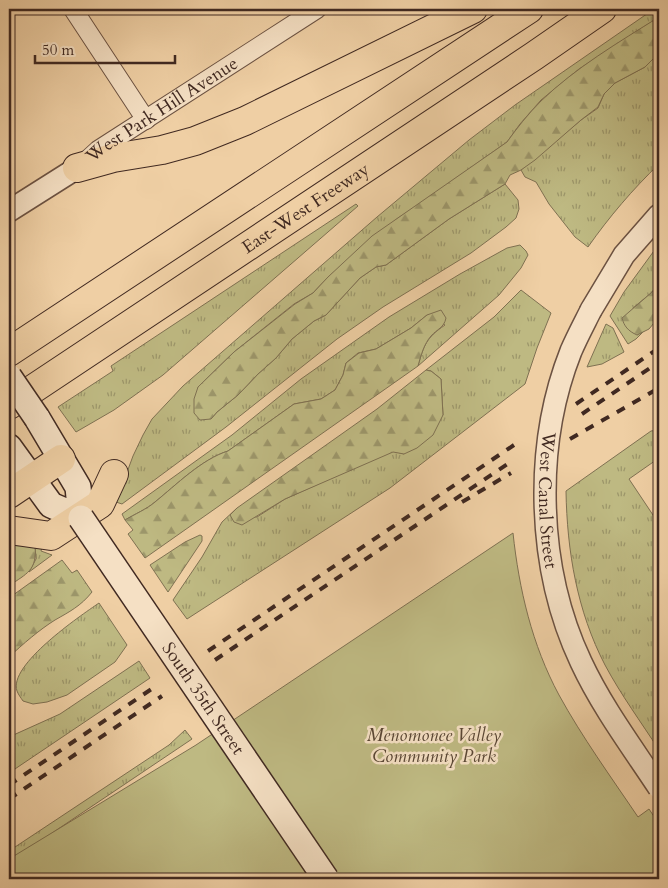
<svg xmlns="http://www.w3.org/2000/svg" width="668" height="888" viewBox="0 0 668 888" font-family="Cardo,serif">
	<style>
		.grass { fill: url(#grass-tufts); stroke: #7f7152 }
		.forest { fill: url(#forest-firs); stroke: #7f7152 }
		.green { fill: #beb982; stroke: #7f7152 }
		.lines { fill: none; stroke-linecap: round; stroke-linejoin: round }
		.minor-casing { stroke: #6c5242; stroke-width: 20 }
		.tertiary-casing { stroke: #6c5242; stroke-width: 24 }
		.secondary-casing { stroke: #402921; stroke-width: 28 }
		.motorway-casing { stroke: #402921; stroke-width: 30 }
		.minor { stroke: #f5e0c4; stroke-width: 18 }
		.tertiary { stroke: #f5e0c4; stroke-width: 21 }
		.secondary { stroke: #f5e0c4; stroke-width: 25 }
		.motorway { stroke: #efcfa4; stroke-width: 28 }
		.rail { stroke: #402921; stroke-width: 4; stroke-dasharray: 9 9; stroke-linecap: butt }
		.tertiary-bridge-casing { stroke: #6c5242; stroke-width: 24; stroke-linecap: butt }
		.secondary-bridge-casing { stroke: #402921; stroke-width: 28; stroke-linecap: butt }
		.tertiary-bridge { stroke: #f5e0c4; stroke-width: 21 }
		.secondary-bridge { stroke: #f5e0c4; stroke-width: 25 }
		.labels { text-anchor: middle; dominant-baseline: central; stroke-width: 5; stroke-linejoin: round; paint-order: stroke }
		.street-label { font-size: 18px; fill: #402921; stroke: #f5e0c4 }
		.park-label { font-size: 18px; font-style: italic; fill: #594634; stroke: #f5e0c4 }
	</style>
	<defs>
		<pattern id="grass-tufts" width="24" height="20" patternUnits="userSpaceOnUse" patternTransform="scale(1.25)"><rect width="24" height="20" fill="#beb982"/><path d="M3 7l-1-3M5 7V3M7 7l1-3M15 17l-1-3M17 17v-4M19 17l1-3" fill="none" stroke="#9c966a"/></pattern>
		<pattern id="forest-firs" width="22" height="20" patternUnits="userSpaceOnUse" patternTransform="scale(1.25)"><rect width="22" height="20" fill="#beb982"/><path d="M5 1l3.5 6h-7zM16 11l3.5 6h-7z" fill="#9c966a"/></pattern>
	</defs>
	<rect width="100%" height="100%" fill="#efcfa4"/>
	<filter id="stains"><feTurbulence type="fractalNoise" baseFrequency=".004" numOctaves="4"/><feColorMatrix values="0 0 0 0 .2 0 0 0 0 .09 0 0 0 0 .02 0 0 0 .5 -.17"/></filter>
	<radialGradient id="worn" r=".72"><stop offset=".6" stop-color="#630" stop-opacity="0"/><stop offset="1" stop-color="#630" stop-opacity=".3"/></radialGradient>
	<g class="grass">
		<polygon points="654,9 659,9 659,17 579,69 541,100 520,124 507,142 418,205 398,218 328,277 313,293 294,304 234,352 198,387 211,419 217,412 238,395 258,374 276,358 292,339 314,321 326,315 360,278 376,267 386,265 449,219 505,184 518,200 519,209 516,218 506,227 471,253 383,307 337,339 226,427 122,504 116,502 133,456 143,435 152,419 183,386 377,217 469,140 515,105"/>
		<path d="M659 53V164C633 189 609 217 588 247L575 237 549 204 536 182 525 177 521 170 581 120 598 108 604 94 615 83 645 67Z"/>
		<polygon points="356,204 358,206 163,375 114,410 76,432 58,407 113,371 111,366"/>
		<polygon points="659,244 659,284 651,293 633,308 637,335 644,331 636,339 628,344 610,316 624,292"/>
		<path d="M520 245 526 251 528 255 521 268 499 295 418 366C424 345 426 338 445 325L427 315 411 328 376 349 358 353 346 363 343 375 335 390 321 399 294 404 228 451C202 459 176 485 155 502 147 509 135 514 125 520L122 514 232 435 301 379 389 317 460 274 507 248Z"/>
		<polygon points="521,290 551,313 537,348 525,384 390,488 187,619 173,600 202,557 222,522 237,508 230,515 257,517 285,499 367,462 393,451 404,454 443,415 441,379 431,371 426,370 494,317"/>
		<polygon points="606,324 613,328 624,352 602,364 587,367"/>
		<path d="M659 430V458L629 479 659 524V750C641 722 621 695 605 665 577 611 567 551 566 491L651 431Z"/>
		<polygon points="35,546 42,547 41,551 52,555 29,572 36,559"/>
		<path d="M99 603 127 645 115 662 67 695 47 702 33 704 23 701C21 698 18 694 17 691 8 665 80 616 99 603Z"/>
		<polygon points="139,661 150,678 9,773 9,737 60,714"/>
		<polygon points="185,730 192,739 9,862 9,851 169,745"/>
	</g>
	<g class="forest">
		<path d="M659 17V53L645 67 615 83 604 94 598 107 581 120 535 160 521 170 510 175 505 184 449 219 386 265 376 267 360 278 326 315 314 321 292 339 276 358 258 374 238 395 217 412 211 419 200 420 194 413V399L198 387 234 352 295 304 313 293 328 277 372 236 507 142C517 128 528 114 541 101 575 68 619 42 659 17Z"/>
		<path d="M659 284V317L649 329 637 335C628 331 624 326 622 318L651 293Z"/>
		<path d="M441 310 446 318C444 328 437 329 431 336 424 344 421 355 418 366L145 558 128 534 133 530 125 520C135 514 147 509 155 502 176 485 202 459 228 451L294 404 321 399 335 390 343 375 346 363 359 353 376 349 411 328 427 315Z"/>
		<polygon points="426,370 431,371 441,379 443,415 433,435 417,448 404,454 393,452 285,499 242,525 234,522 230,515 237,508 377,409"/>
		<polygon points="200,535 202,536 202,541 168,592 150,565 185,542"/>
		<path d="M9 544 35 546C37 571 27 573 9 586Z"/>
		<path d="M62 560 72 573 77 570 92 592C81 606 69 612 55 620 39 630 23 644 9 657V598Z"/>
	</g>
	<path class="green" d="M513 533C519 589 532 645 559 695 582 737 611 777 638 817L649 809 659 824V879H9V859L196 745Z"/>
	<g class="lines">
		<g class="minor-casing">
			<g id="minor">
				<polyline points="73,9 146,120"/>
				<path id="s1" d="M86 161 98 150 317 9"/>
			</g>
		</g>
		<g class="tertiary-casing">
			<g id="tertiary">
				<polyline points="9,211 77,168"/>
				<polyline points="591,310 624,255 659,215"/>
			</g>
		</g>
		<g class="secondary-casing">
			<polyline id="secondary" points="9,447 51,505 81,518 78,487 37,418"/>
		</g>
		<g class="motorway-casing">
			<g id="motorway">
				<polyline points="77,168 113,158 162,150 195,141 245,121 473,9"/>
				<polyline points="9,352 529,9"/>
				<path id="s2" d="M9 405 534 56 602 9"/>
				<polyline points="9,494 61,459"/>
				<polyline points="9,530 51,536 100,504 114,474"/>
			</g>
		</g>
		<use href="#minor" class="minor"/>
		<use href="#tertiary" class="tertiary"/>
		<use href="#secondary" class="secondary"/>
		<use href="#motorway" class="motorway"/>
		<g class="rail">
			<polyline points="576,404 659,348"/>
			<polyline points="582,414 659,362"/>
			<polyline points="570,439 659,388"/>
			<polyline points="462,502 511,473"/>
			<polyline points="208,651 514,445"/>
			<polyline points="215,660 512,461"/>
			<polyline points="9,785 156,686"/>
			<polyline points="9,799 162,696"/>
		</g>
		<g class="tertiary-bridge-casing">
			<g id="tertiary-bridge">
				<path id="s3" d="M591 310C584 324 577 337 571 351 533 447 537 569 581 662 602 707 632 747 659 788"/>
			</g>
		</g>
		<g class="secondary-bridge-casing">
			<g id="secondary-bridge">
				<polyline points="9,377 37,418"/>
				<path id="s4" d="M81 518 326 879"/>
			</g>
		</g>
		<use href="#tertiary-bridge" class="tertiary-bridge"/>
		<use href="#secondary-bridge" class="secondary-bridge"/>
	</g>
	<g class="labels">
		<g class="street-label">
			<text stroke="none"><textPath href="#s1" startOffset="92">West Park Hill Avenue</textPath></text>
			<text stroke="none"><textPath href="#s2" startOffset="356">East-West Freeway</textPath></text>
			<text stroke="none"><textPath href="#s3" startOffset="198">West Canal Street</textPath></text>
			<text stroke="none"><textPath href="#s4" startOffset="218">South 35th Street</textPath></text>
		</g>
		<g class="park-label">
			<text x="434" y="735">Menomonee Valley<tspan x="434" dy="21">Community Park</tspan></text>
		</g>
	</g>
	<rect width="668" height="888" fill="none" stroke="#efcfa4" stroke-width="30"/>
	<rect x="10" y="10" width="648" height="868" fill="none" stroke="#402921" stroke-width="2.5"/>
	<rect x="15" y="15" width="638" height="858" fill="none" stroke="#402921"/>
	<path d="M35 55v8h140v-8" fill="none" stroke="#402921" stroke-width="2.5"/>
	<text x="42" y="55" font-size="15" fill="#402921" stroke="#f5e0c4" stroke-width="4" paint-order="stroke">50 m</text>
	<rect width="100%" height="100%" filter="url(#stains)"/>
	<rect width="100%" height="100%" fill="url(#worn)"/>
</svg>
